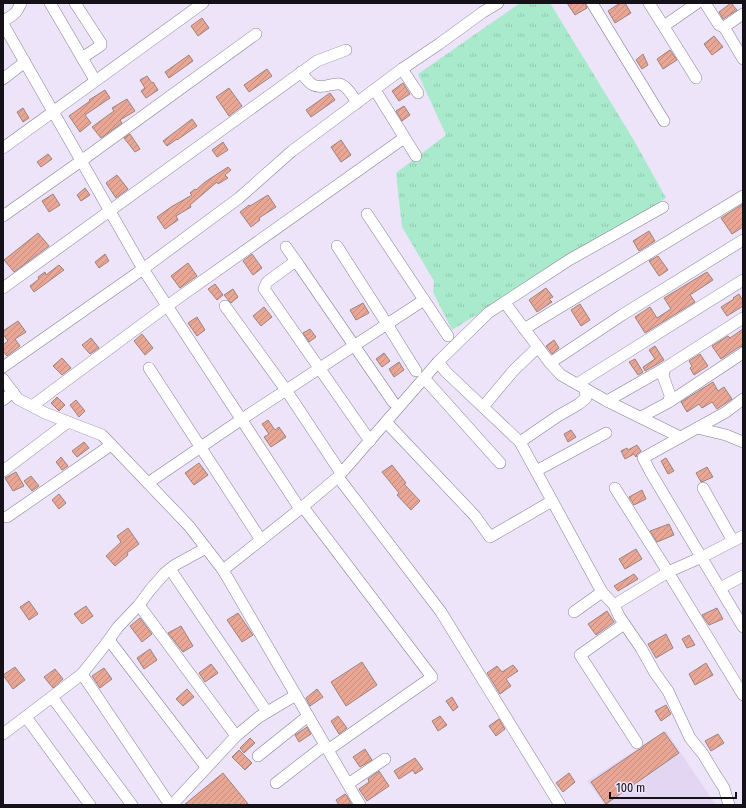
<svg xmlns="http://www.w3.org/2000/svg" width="746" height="808" viewBox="0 0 746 808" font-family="'Fira Sans Condensed',sans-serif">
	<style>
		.built { fill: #e2d6f3 }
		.grass { fill: url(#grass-tufts) }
		.building { fill: url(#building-hatch); stroke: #9c837d }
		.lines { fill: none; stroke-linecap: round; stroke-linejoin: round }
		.minor-casing { stroke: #877f93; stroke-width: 12 }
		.minor { stroke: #fff; stroke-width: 11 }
	</style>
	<defs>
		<pattern id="grass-tufts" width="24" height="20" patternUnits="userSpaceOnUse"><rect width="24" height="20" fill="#a9eacc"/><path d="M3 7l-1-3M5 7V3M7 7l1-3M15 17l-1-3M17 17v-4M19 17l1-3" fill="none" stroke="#91c8ae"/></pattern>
		<pattern id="building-hatch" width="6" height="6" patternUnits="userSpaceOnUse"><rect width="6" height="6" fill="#e9a695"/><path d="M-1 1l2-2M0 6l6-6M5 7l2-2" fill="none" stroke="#c78e80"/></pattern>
	</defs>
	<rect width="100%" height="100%" fill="#ede4fa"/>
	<polygon class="built" points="666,731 716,805 605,805 587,781"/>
	<polygon class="grass" points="520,3 550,3 632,137 666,198 452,330 433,292 434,281 402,227 396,173 446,135 418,74"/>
	<g class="building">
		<polygon points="567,3 585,3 587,8 575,15"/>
		<polygon points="620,3 625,3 631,13 615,23 608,11"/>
		<polygon points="731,3 737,10 723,19 719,12"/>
		<polygon points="202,18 209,28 198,36 191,26"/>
		<polygon points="714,36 723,47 712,55 704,44"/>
		<polygon points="670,50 677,60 663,69 657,59"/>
		<polygon points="643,54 648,65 642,69 636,60"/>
		<polygon points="189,55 193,61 169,78 165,72"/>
		<polygon points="267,69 272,76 249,92 244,85"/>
		<polygon points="147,76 152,83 153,82 158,90 146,98 141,91 145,88 140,80"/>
		<polygon points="403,83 410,94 399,101 392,91"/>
		<polygon points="229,88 242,106 229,116 216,97"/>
		<polygon points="105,90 110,98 85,115 91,123 80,132 69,116 90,101 89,100"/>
		<polygon points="330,93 335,100 311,117 306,110"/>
		<polygon points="127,99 135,111 120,120 122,123 101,138 92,127 114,111 112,108"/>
		<polygon points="404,106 410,115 402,121 396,111"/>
		<polygon points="23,108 29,118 23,122 17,112"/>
		<polygon points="192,119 197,126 177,140 177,139 167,146 163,141"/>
		<polygon points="130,134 140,149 135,152 124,138"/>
		<polygon points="341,140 351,155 341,162 331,147"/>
		<polygon points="223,142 228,150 217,157 212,150"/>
		<polygon points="48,154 52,159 41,167 37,162"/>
		<polygon points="228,167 231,170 225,175 228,178 218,184 217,182 190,205 191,207 176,216 178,220 165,229 157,217 171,207 192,195 190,193 195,189 196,190 205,182"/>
		<polygon points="117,175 128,189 116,198 106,183"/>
		<polygon points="85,188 90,195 81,201 77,195"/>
		<polygon points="53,194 60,205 49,212 42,201"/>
		<polygon points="268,195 276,207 259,218 260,220 251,227 240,212 249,205 250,206"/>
		<polygon points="743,204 743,227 732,234 721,218"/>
		<polygon points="649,231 655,241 639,251 633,241"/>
		<polygon points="38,233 49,246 14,272 4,260"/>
		<polygon points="105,254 109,261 99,268 95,262"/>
		<polygon points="252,254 262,268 253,275 243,261"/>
		<polygon points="658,256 668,270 659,276 649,261"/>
		<polygon points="188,263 197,276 180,288 171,276"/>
		<polygon points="59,265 64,270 34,292 30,286 39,279 38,277 45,272 46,275"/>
		<polygon points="707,272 713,280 690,295 695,302 645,333 635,317 650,307 657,318 671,309 664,298"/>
		<polygon points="215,284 223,295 217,300 208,289"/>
		<polygon points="546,288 553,297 549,299 552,302 537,312 529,300"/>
		<polygon points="233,289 238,297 231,303 224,295"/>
		<polygon points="739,294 743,301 743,306 727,316 721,307 734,299 733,298"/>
		<polygon points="363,303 369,313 356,320 350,310"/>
		<polygon points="580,304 590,320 581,326 571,310"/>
		<polygon points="264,307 272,317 261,326 253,316"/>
		<polygon points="197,317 205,330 197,336 188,323"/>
		<polygon points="18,321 26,332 15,339 20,346 7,356 3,351 3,345 8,341 3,334 3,331"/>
		<polygon points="310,329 316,337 309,342 303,333"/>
		<polygon points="743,329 743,346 739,347 721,359 712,346 728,336 730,338"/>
		<polygon points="142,334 153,348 145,355 134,341"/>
		<polygon points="91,338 99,348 90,354 82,345"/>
		<polygon points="554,340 559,348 552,354 546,346"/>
		<polygon points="655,346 664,360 645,371 643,367 655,359 649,350"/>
		<polygon points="384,353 390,361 382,367 376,359"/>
		<polygon points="700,354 708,366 694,375 690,368 692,366 689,361"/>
		<polygon points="62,358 71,368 62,375 53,366"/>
		<polygon points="635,359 643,372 638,375 629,362"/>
		<polygon points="399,362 404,370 394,377 389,369"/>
		<polygon points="713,382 718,391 724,387 732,399 717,409 712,402 702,408 699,404 687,412 681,402"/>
		<polygon points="57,397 65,405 59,411 51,403"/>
		<polygon points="76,400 85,411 79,417 70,405"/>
		<polygon points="268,420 275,430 279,427 286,437 271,447 264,437 269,434 262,424"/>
		<polygon points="571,430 576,437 568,442 564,434"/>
		<polygon points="84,442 89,448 77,457 72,451"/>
		<polygon points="637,445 641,451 637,454 636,457 634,454 625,459 621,451 627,448 628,450"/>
		<polygon points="61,457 68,466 62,470 56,462"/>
		<polygon points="666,458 674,471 668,474 661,461"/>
		<polygon points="199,463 208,475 194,485 185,473"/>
		<polygon points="392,465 406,483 404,484 420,501 411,510 397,495 399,493 382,472"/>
		<polygon points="707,467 713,477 704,481 701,482 696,473"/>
		<polygon points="16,472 24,486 13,491 5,478"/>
		<polygon points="31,476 39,486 32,491 24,481"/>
		<polygon points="642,490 646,499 634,505 629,497"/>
		<polygon points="59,494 66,503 59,509 52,500"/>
		<polygon points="669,524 674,535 657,542 650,531"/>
		<polygon points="128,528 139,544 127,553 128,555 115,566 106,556 121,542 117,536"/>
		<polygon points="636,549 642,559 625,569 619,559"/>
		<polygon points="634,574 638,579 618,591 614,586"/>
		<polygon points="29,601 38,614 29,620 20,607"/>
		<polygon points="86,606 93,616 82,624 74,614"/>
		<polygon points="717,608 723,619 709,625 702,615"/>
		<polygon points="607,611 614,622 596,635 588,624"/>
		<polygon points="238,613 253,635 242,642 227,620"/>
		<polygon points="140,618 152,634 142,642 130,626"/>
		<polygon points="181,626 193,646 183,652 168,633"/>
		<polygon points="666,634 673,648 656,658 648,644"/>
		<polygon points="689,635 695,645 687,648 682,639"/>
		<polygon points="150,649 157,660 144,669 137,658"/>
		<polygon points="362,662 377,685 346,706 331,682"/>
		<polygon points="706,663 713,675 695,685 689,674"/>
		<polygon points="211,664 218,673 205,682 199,673"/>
		<polygon points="513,665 518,671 506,679 511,686 500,694 487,673 497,666 502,672"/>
		<polygon points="15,667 25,680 13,689 3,675"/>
		<polygon points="104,668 112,679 100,688 92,676"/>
		<polygon points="55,669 63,679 53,688 44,677"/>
		<polygon points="187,689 194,697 183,706 176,699"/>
		<polygon points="317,689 323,697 310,706 306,698"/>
		<polygon points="452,697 458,707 453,711 446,701"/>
		<polygon points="666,705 671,714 661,721 655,711"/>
		<polygon points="338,716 347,728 339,734 331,721"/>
		<polygon points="440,716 447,725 438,731 432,721"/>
		<polygon points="499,719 505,729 496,736 489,726"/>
		<polygon points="307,727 311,734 299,742 295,735"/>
		<polygon points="664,732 679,753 606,804 591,782 638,750 641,749 643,746"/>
		<polygon points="718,734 724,743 711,751 705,741"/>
		<polygon points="250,738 255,743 244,753 240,748"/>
		<polygon points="365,749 372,760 360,767 353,757"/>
		<polygon points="239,750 252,763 245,770 232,757"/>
		<polygon points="415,758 423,769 415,774 413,770 399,779 394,771"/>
		<polygon points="379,771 389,786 367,801 359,789 369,782 368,779"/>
		<polygon points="223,773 249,805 184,805"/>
		<polygon points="569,773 575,782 563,792 556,783"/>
		<polygon points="345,794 347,796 352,805 339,805 336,800"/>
	</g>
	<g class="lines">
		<g class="minor-casing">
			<g id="minor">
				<polyline points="50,3 95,80"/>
				<polyline points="75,3 101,43 101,45 100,46 82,58"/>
				<polyline points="592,3 664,121"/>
				<polyline points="649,3 696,78"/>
				<polyline points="705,3 719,25 724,27 743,14"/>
				<path d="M3 21C14 15 16 14 21 3"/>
				<polyline points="3,24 143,269 300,509 223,570 360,805"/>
				<polyline points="664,26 697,3"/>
				<polyline points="724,27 743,59"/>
				<polyline points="402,69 418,93"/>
				<path d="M301 72C310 85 314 89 330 85 333 85 337 83 340 84 347 86 353 96 357 103"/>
				<polyline points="3,79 25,62"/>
				<polyline points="375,90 416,156"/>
				<polyline points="3,148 203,3"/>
				<polyline points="367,214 448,336"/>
				<polyline points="3,216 81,161 256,34"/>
				<polyline points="337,246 387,324 416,371"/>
				<polyline points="286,247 298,264"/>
				<polyline points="3,288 317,61 346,50"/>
				<polyline points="505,303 550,363 561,375 607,401 680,437"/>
				<polyline points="225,306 286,390 341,473"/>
				<polyline points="524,329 743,196"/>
				<polyline points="438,362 446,372 520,442 602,592 614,605 619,616 641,648 655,673 668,691 690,738 703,754 715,774 724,788 729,805"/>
				<polyline points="550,363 622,315 743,240"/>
				<polyline points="3,367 143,269 239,198 292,151 402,69 439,44 483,12 498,3"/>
				<polyline points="149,368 261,540"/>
				<polyline points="424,378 500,463"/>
				<polyline points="3,379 18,399 45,413 102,435 189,526 223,570"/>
				<polyline points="577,384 743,280"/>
				<polyline points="743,399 726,412 643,458 651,473 743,627"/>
				<polyline points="3,400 13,392"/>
				<polyline points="607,401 665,368"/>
				<polyline points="669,402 670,395 663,376 665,368 743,318"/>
				<polyline points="32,406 167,306 404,138"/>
				<polyline points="483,407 514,370 538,347"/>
				<polyline points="641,417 669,402 743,353"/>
				<polyline points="386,422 475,516 490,537 552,501"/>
				<polyline points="697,428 726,435 743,442"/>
				<polyline points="370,441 267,293 264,289 267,282 293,263 295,262 298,264 393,402"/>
				<polyline points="520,442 558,416 579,404 586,398 585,389"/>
				<polyline points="3,471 68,422"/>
				<polyline points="536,471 606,433"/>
				<polyline points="338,477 441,612 560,805"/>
				<polyline points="148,483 242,419 424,300"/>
				<polyline points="615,488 668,572 743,695"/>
				<polyline points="703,488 733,541"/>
				<polyline points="303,507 432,677 328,750"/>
				<polyline points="300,509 338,477 438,362 488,313 569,260 663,207"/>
				<polyline points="7,517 111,445"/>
				<polyline points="170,569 267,712"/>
				<polyline points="720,588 743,576"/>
				<polyline points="139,605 236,736"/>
				<polyline points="614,605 668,572 702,557 743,536"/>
				<polyline points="574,612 602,592"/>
				<polyline points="624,624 580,655 637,743"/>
				<polyline points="109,640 206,767"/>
				<polyline points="82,674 170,805"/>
				<polyline points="52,697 132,805"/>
				<polyline points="26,717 90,805"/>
				<polyline points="3,734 82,674 105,645 118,627 139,605 150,590 165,573 175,565 206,548"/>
				<polyline points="258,756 308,716"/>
				<polyline points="276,783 325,745"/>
				<polyline points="348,784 385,759"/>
				<polyline points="172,805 236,736 259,717 296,695"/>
			</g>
		</g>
		<use href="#minor" class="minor"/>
	</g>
	<rect width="746" height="808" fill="none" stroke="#141118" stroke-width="8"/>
	<path d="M610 792v6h126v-6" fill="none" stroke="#141118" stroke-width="2"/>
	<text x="616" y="792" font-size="12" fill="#141118" stroke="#ede4fa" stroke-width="3" paint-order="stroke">100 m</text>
</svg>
